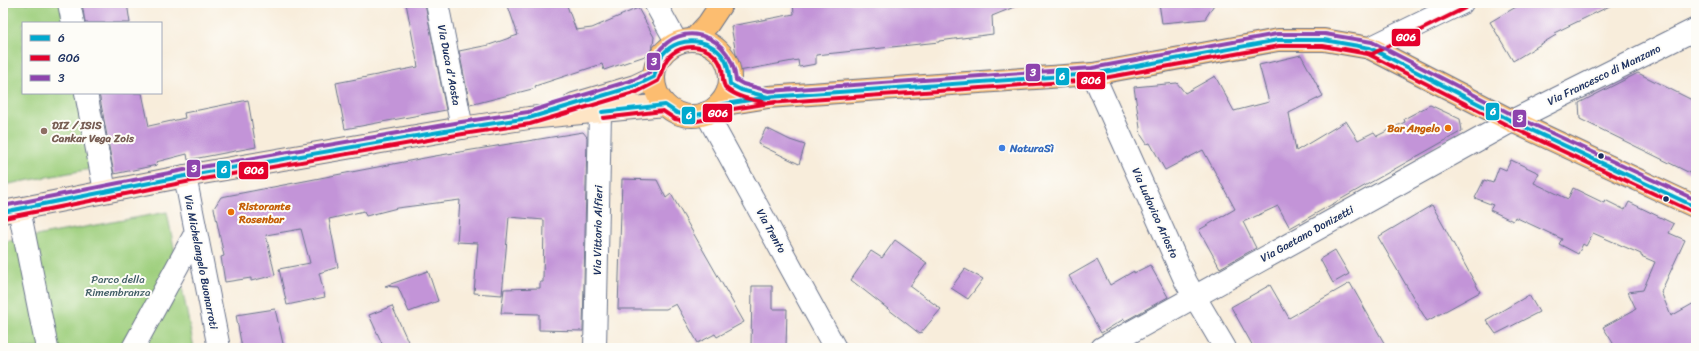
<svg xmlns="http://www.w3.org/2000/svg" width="1699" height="351" viewBox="0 0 1699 351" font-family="Sriracha,sans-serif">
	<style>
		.green { fill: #9ecf7d; stroke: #5c7f6e }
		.building { fill: #c394d8 }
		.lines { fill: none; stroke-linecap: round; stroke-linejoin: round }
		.street-casing { stroke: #68728a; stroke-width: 24 }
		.secondary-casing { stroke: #68728a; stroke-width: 24 }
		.primary-casing { stroke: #68728a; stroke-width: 24 }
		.street { stroke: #fff; stroke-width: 22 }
		.secondary { stroke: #fee5c5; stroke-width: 22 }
		.primary { stroke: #fcbd6f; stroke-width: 22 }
		.bus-1-casing { stroke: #fdfcf7; stroke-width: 7 }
		.bus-2-casing { stroke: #fdfcf7; stroke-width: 7 }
		.bus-3-casing { stroke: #fdfcf7; stroke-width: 7 }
		.bus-1 { stroke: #00a9ce; stroke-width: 4 }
		.bus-2 { stroke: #e4002b; stroke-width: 4 }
		.bus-3 { stroke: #8e44ad; stroke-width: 4 }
		.food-dot { fill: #e8710a; stroke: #fdfcf7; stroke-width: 1.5 }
		.education-dot { fill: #8d6e63; stroke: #fdfcf7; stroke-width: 1.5 }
		.shop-dot { fill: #3f7fe0; stroke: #fdfcf7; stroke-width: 1.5 }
		.bus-dot { fill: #1b2f5e; stroke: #fdfcf7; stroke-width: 1.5 }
		.labels { text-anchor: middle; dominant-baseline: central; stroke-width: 4; stroke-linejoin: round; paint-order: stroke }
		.street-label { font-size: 11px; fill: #1b2f5e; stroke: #fdfcf7 }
		.education-label { font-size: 11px; font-weight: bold; fill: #785e54; stroke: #fdfcf7; text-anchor: start }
		.food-label { font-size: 11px; font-weight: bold; fill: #c56008; stroke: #fdfcf7; text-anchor: end }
		.shop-label { font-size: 11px; font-weight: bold; fill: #366cbe; stroke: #fdfcf7; text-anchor: start }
		.park-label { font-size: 11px; fill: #425f67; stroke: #fdfcf7 }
		.line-badge { stroke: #fdfcf7; stroke-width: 1.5 }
		.badge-label { font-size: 11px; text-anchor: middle; font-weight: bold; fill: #fff }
	</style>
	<rect width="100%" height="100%" fill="#fdfcf7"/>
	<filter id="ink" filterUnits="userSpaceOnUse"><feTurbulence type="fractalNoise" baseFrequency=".025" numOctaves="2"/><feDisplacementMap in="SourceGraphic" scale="8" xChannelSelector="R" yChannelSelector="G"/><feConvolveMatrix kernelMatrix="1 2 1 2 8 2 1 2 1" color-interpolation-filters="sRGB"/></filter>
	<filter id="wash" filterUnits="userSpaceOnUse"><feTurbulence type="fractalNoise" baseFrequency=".012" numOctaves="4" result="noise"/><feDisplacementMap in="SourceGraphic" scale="16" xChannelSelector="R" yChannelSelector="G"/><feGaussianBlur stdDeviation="0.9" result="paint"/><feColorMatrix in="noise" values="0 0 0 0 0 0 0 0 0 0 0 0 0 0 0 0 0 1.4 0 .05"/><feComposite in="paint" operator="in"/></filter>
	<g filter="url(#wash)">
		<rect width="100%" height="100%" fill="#f8eddb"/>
		<g class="green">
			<polygon points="3,3 62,3 66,23 23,23 23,93 78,93 91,169 3,185"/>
			<polygon points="167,212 194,348 3,348 3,242"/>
		</g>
		<g id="blocks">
			<g class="building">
				<polygon points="82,3 127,3 130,23 85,23"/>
				<polygon points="406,3 425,3 446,110 345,129 336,83 418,67"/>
				<polygon points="507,3 566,3 576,30 592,28 638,8 654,37 653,45 650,52 645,56 604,70 602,64 535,86 536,88 470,105 459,51 489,45 518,35"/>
				<polygon points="793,3 935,3 935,6 961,3 1024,3 992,16 993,34 939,41 939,42 816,55 816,64 799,67 798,60 739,71 731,26 794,14"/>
				<polygon points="1159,3 1215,3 1205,19 1162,23"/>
				<polygon points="1523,3 1616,3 1554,33 1556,35 1513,61 1490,22"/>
				<polygon points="1301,55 1323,96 1289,113 1296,151 1346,121 1358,140 1374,132 1377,136 1405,122 1404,119 1430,105 1460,119 1462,131 1290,228 1278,206 1243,222 1256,248 1220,268 1199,230 1235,209 1203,150 1165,170 1150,143 1147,144 1141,135 1134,87 1177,83 1185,93 1215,76 1234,111 1269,102 1259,65"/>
				<polygon points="1638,73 1696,102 1696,176 1580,119 1579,103"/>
				<polygon points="99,93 142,93 149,126 185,118 184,113 248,100 256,147 188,160 187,154 156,162 157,165 114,174"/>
				<polygon points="766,128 790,140 805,145 799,164 758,144"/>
				<polygon points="583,132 587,137 583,331 539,330 539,314 501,313 504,289 540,288 540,282 543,282 544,220 509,217 502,295 474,293 478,243 457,242 460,200 397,208 366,216 364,211 329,219 338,267 319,273 325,297 287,305 279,269 310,263 301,229 266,235 275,275 251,281 251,278 225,282 221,257 224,256 214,208 221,197 435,156"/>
				<polygon points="1511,160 1539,173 1534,183 1568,199 1573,188 1604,203 1605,200 1625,210 1629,202 1674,224 1669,233 1685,240 1661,292 1671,316 1696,302 1696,348 1616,348 1603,327 1636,309 1628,292 1643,290 1655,262 1641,256 1641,254 1593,233 1586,246 1583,244 1578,254 1559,244 1562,239 1515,217 1513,221 1490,210 1493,205 1475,198 1484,180 1493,183 1499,167 1506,170"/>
				<polygon points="622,179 657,180 666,198 671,194 744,322 717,337 715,334 698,343 676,304 666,309 618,309"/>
				<polygon points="1432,205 1480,292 1427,321 1378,237"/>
				<polygon points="895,240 927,263 910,286 941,309 920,334 851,280 871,251 882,258"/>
				<polygon points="1335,250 1349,274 1333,283 1320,259"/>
				<polygon points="1097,260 1110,285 1134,271 1134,273 1150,265 1168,297 1125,321 1124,319 1101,333 1069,276"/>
				<polygon points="965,269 983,279 968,299 951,288"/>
				<polygon points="428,271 438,301 409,312 398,287 385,286"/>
				<polygon points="1350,283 1387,348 1254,348 1231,307 1270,285 1289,318"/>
				<polygon points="752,286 772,286 772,309 787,309 786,348 751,348"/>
				<polygon points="1529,295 1539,312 1496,334 1486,320"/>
				<polygon points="392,306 411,348 384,348 369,315"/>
				<polygon points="275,309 284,348 242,348 236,315"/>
			</g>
		</g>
	</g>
	<g filter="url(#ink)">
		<use href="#blocks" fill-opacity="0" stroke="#68728a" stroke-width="1"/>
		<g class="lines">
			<g class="street-casing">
				<g id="street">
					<polyline points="69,3 73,23"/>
					<polyline points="437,3 462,128"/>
					<polyline points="655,3 677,43"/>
					<polyline points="1370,48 1462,3"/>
					<polyline points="1093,74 1186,282 1225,348"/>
					<polyline points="86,93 105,191"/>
					<polyline points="706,113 835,348"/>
					<polyline points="185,176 219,348"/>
					<polyline points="19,209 47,348"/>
					<polyline points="133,348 195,234"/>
					<polyline points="595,348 600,112"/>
					<polyline points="1102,348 1512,121 1696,29"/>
				</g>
			</g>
			<g class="secondary-casing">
				<g id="secondary">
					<polyline points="574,104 635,86 654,77"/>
					<polyline points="3,212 185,176 462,128 529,118 665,105"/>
				</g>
			</g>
			<g class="primary-casing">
				<g id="primary">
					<polyline points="693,40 708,24 722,3"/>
					<circle cx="692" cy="78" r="38"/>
					<polyline points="719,105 768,97 1093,74 1278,40 1324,40 1370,48 1512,121 1696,207"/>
				</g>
			</g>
			<use href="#street" class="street"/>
			<use href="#secondary" class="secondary"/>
			<use href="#primary" class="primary"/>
			<g class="bus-1-casing">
				<g id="bus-1">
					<polyline points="602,112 665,105 677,113 691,116 706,113 719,105 775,96"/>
					<path d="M3 212 185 176 462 128 529 118 635 86 654 77C656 69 658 60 663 54 680 34 715 38 726 62 729 69 729 77 730 84L741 90 768 97 1093 74 1278 40H1324L1370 48 1512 121 1696 207"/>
				</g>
			</g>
			<g class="bus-2-casing">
				<g id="bus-2">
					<polyline points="1344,49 1372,54 1465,8"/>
					<polyline points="603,118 663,111 675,119 692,122 708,119 721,111 776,102"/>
					<path d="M4 218 186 182 463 134 530 124 637 92 658 81C662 74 662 65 668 58 682 41 713 44 721 66 724 72 721 85 727 89 738 98 754 100 768 103L1093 80 1279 46H1323L1368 54 1509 126 1693 212"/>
				</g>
			</g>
			<g class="bus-3-casing">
				<path id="bus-3" d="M3 206 184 170 461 122 528 112 633 80 649 73C662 17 730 24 736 80L743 84 769 91 1092 68 1277 34H1325L1372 42 1515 116 1696 200"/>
			</g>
			<use href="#bus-1" class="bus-1"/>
			<use href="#bus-2" class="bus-2"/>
			<use href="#bus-3" class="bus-3"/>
		</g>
	</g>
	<g class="food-dot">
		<circle cx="1448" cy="128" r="4"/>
		<circle cx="231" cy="212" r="4"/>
	</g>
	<circle class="education-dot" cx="44" cy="131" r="4"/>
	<circle class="shop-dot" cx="1002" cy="148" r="4"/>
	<g class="bus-dot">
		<circle cx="1601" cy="156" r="3.5"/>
		<circle cx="1666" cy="199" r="3.5"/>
	</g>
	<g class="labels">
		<g class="street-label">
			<text transform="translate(449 65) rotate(79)">Via Duca d'Aosta</text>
			<text transform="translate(1604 75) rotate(-26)">Via Francesco di Manzano</text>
			<text transform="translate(1155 213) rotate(66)">Via Ludovico Ariosto</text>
			<text transform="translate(598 230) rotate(-89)">Via Vittorio Alfieri</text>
			<text transform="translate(771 231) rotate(61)">Via Trento</text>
			<text transform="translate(1307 234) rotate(-29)">Via Gaetano Donizetti</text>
			<text transform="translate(201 262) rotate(79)">Via Michelangelo Buonarroti</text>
		</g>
		<g class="education-label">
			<text x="52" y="125">DIZ / ISIS<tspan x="52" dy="13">Cankar Vega Zois</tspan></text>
		</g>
		<g class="food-label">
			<text x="1440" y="128">Bar Angelo</text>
			<text x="239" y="206" text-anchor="start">Ristorante<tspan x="239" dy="13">Rosenbar</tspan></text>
		</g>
		<g class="shop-label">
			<text x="1010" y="148">NaturaSì</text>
		</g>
		<g class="park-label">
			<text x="118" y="279">Parco della<tspan x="118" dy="13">Rimembranza</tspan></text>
		</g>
	</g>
	<g class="line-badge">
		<rect x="1391" y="28" width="30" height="19" rx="4" fill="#e4002b"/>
		<rect x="646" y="52" width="15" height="19" rx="4" fill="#8e44ad"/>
		<rect x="1025" y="63" width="16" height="19" rx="4" fill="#8e44ad"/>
		<rect x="1055" y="67" width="15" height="19" rx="4" fill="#00a9ce"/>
		<rect x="1076" y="71" width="30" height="19" rx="4" fill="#e4002b"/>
		<rect x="1485" y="102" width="15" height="19" rx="4" fill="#00a9ce"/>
		<rect x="702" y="103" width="31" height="20" rx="4" fill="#e4002b"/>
		<rect x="681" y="106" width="15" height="19" rx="4" fill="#00a9ce"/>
		<rect x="1512" y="109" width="15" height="19" rx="4" fill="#8e44ad"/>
		<rect x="186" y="159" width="15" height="19" rx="4" fill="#8e44ad"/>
		<rect x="216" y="160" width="15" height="19" rx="4" fill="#00a9ce"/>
		<rect x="238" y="161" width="31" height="19" rx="4" fill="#e4002b"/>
	</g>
	<g class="badge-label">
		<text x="1406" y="41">G06</text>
		<text x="654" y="65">3</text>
		<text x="1033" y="76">3</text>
		<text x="1062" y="80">6</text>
		<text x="1091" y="84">G06</text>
		<text x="1493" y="115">6</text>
		<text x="718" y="117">G06</text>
		<text x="689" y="119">6</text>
		<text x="1520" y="122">3</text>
		<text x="194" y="172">3</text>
		<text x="224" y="173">6</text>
		<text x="254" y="174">G06</text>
	</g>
	<rect width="1699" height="351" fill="none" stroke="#fdfcf7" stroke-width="16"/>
	<rect x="22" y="22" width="140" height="72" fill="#fdfcf7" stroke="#a3aaba"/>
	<rect x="30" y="35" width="20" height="6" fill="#00a9ce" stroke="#a3aaba"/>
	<text x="58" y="42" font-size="12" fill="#1b2f5e">6</text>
	<rect x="30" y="55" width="20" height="6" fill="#e4002b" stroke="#a3aaba"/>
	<text x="58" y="62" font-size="12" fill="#1b2f5e">G06</text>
	<rect x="30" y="75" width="20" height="6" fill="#8e44ad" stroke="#a3aaba"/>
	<text x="58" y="82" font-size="12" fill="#1b2f5e">3</text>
</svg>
